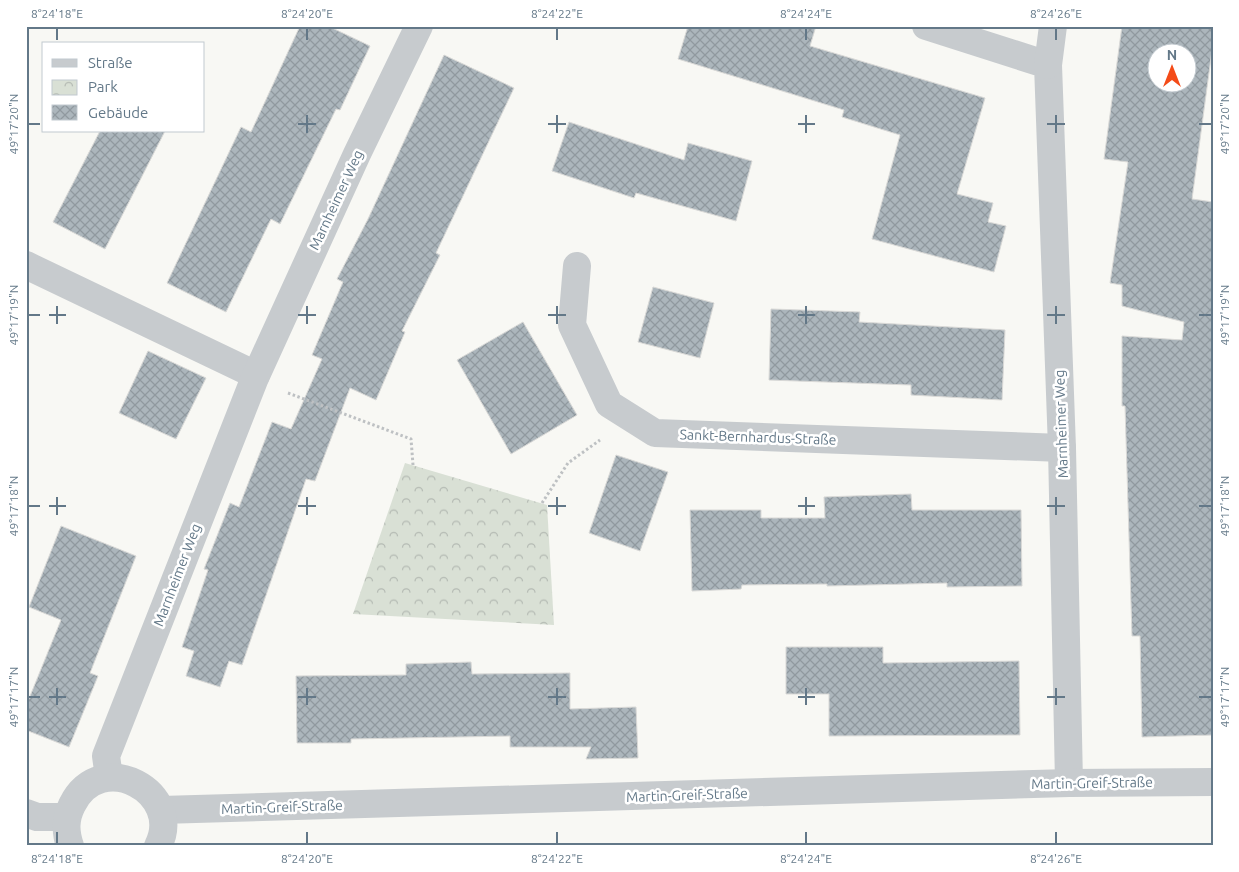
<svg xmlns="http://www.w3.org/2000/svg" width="1239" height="872" viewBox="0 0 1239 872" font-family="Ubuntu,sans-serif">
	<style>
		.park { fill: url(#park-crowns) }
		.building { fill: url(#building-cross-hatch); stroke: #d9d9d7; fill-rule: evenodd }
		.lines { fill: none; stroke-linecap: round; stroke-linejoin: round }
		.path { stroke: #bec1c3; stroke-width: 3; stroke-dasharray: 2.5 2.5; stroke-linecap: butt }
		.minor { stroke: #c7cbce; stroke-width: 28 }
		.ticks { fill: none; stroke: #637888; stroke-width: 2 }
		.labels { text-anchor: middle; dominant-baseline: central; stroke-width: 5; stroke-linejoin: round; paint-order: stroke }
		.street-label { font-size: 14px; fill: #637888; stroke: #fff }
		.neatline { fill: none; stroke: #637888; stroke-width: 2 }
		.ticks-label { font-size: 12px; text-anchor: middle; fill: #637888 }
	</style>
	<defs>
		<pattern id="park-crowns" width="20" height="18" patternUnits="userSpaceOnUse" patternTransform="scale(1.25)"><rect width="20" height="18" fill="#d9e0d5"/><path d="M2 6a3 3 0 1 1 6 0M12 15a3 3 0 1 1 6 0" fill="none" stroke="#b4bab3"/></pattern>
		<pattern id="building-cross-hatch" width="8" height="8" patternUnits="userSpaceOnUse" patternTransform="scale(1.25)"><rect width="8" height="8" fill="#acb6bc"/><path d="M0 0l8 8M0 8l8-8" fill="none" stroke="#90999f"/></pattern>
	</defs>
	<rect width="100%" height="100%" fill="#f8f8f4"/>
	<polygon class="park" points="405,463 547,505 554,625 353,614"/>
	<g class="building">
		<polygon points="300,26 328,26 370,46 340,110 336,109 280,224 271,219 226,312 167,283 241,127 251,132"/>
		<polygon points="688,26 816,26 810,46 985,98 957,194 993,203 988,222 1006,226 994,272 872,239 900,135 842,117 844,110 678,59"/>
		<path d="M1122 26H1213V43L1192 199 1213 202V735L1142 737 1140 636H1132L1125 406H1122V336L1182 340 1184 322 1122 306V285L1110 283 1128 162 1104 159ZM1156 52H1186V82H1156Z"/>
		<polygon points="444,55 514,88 436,253 440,255 402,331 405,332 376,400 350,388 315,481 306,479 242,665 229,661 220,687 186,676 194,651 182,647 208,570 204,569 230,503 239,507 272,422 291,429 322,359 312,355 343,282 337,279 368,219"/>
		<polygon points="569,122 684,160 688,143 752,161 736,221 636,193 634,198 552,171"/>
		<polygon points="100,131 165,131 105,249 53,222"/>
		<polygon points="653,287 714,303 700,358 638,342"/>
		<polygon points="771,309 860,312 859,322 1005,330 1002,400 911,395 911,385 769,380"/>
		<polygon points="523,322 577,415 511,454 457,360"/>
		<polygon points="148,351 206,378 176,439 119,413"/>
		<polygon points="616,455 668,472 640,551 589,533"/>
		<polygon points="911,494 912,510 1021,510 1022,586 947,587 947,583 827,586 827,584 742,585 741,589 692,591 690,510 761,510 761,518 825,518 824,497"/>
		<polygon points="61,526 136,556 90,673 98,676 69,747 26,730 26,706 61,620 29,607"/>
		<polygon points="786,647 883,647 883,663 1019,661 1020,735 829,736 829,694 786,694"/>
		<polygon points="471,662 472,674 570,673 570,709 636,707 638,758 586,759 591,747 510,747 510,736 351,739 351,743 297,743 296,676 406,675 406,664"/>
	</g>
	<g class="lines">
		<g class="path">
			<polyline points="288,393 411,439 413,465"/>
			<polyline points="542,503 568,463 600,440"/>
		</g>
		<g class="minor">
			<polyline points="926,26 1048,65 1062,448 1069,783"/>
			<polyline points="1048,65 1053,26"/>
			<polyline points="26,265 256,375"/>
			<polyline points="577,266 572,325 609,404 655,433 1062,448"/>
			<polyline points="109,777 106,756 254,380 357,154 419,26"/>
			<polyline points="161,810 1069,783 1213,782"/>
			<polyline points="26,813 37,817 66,817"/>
			<path d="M70 846C65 831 65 819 72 805 101 746 185 793 158 846"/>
		</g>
	</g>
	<path class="ticks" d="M57 28V40M307 28V40M557 28V40M806 28V40M1056 28V40M307 115V133M557 115V133M806 115V133M1056 115V133M28 124H40M298 124H316M548 124H566M798 124H815M1047 124H1065M1199 124H1212M57 306V324M307 306V324M557 306V324M806 306V324M1056 306V324M28 315H40M49 315H66M298 315H316M548 315H566M798 315H815M1047 315H1065M1199 315H1212M57 497V515M307 497V515M557 497V515M806 497V515M1056 497V515M28 506H40M49 506H66M298 506H316M548 506H566M798 506H815M1047 506H1065M1199 506H1212M57 688V705M307 688V705M557 688V705M806 688V705M1056 688V705M28 697H40M49 697H66M298 697H316M548 697H566M798 697H815M1047 697H1065M1199 697H1212M57 832V844M307 832V844M557 832V844M806 832V844M1056 832V844"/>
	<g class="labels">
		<g class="street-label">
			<text transform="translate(336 200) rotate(-65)">Marnheimer Weg</text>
			<text transform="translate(1061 424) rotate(-92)">Marnheimer Weg</text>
			<text transform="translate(758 437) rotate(2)">Sankt-Bernhardus-Straße</text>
			<text transform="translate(177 575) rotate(-69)">Marnheimer Weg</text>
			<text transform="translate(1092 783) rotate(-1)">Martin-Greif-Straße</text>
			<text transform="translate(687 795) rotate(-2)">Martin-Greif-Straße</text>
			<text transform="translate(282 807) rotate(-2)">Martin-Greif-Straße</text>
		</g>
	</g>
	<rect width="1239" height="872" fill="none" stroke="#ffffff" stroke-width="55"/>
	<rect x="42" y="42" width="162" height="90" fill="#ffffff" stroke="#c1c9cf"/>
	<rect x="52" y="59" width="25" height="8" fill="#c7cbce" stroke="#c1c9cf"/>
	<text x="88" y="68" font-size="15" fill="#637888">Straße</text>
	<rect x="52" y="80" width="25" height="15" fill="url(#park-crowns)" stroke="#c1c9cf"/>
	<text x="88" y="92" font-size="15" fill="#637888">Park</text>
	<rect x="52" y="105" width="25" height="15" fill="url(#building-cross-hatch)" stroke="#c1c9cf"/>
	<text x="88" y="118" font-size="15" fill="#637888">Gebäude</text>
	<g transform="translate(1172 68)"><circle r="24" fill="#ffffff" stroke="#c1c9cf"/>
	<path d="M0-4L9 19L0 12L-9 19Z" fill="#f44b18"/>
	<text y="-8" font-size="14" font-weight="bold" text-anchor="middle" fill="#637888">N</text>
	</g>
	<rect x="28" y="28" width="1184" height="816" class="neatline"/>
	<g class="ticks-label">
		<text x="57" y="18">8°24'18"E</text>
		<text x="307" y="18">8°24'20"E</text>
		<text x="557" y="18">8°24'22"E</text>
		<text x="806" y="18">8°24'24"E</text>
		<text x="1056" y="18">8°24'26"E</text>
		<text transform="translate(14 124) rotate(-90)" y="4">49°17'20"N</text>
		<text transform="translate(1225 124) rotate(-90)" y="4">49°17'20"N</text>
		<text transform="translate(14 315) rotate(-90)" y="4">49°17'19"N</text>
		<text transform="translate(1225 315) rotate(-90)" y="4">49°17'19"N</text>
		<text transform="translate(14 506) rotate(-90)" y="4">49°17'18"N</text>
		<text transform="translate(1225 506) rotate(-90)" y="4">49°17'18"N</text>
		<text transform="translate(14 697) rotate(-90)" y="4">49°17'17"N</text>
		<text transform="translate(1225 697) rotate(-90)" y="4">49°17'17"N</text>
		<text x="57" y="863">8°24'18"E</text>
		<text x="307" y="863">8°24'20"E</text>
		<text x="557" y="863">8°24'22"E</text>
		<text x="806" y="863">8°24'24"E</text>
		<text x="1056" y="863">8°24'26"E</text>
	</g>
</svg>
